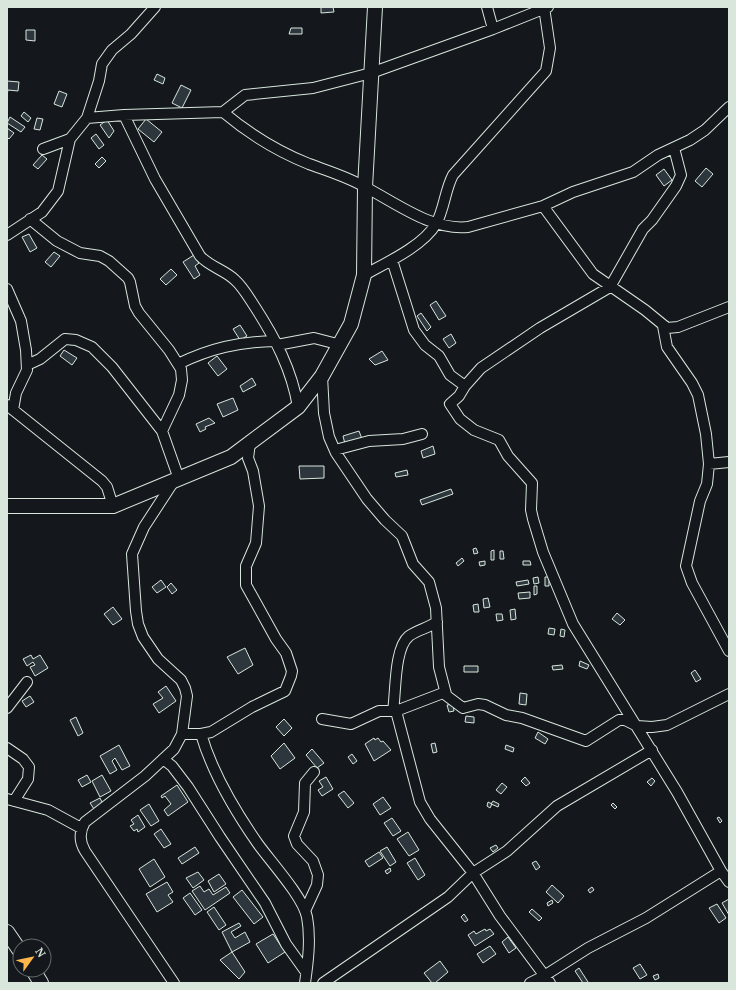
<svg xmlns="http://www.w3.org/2000/svg" width="736" height="990" viewBox="0 0 736 990" font-family="'Noto Serif',serif">
<style>
.building{fill:#2c363c;stroke:#d8e6dc}
.lines{fill:none;stroke-linecap:round;stroke-linejoin:round}
.street-casing{stroke:#d8e6dc;stroke-width:12}
.secondary-casing{stroke:#d8e6dc;stroke-width:16}
.street{stroke:#14181c;stroke-width:10}
.secondary{stroke:#14181c;stroke-width:14}
</style>
<rect width="100%" height="100%" fill="#14181c"/>
<path class="building" d="M321 7H333L334 12 321 13Z
M291 28H302V34H289Z
M26 30H35V41L26 40Z
M157 74 165 78 163 84 154 80Z
M7 81 19 82 18 91 8 90 7 95Z
M181 85 191 90 182 108 172 103Z
M59 91 67 94 62 107 54 104Z
M24 112 31 118 28 122 21 116Z
M10 117 25 127 21 132 7 123Z
M37 118 43 119 40 130 34 129Z
M146 119 162 132 154 142 138 129Z
M107 120 114 131 109 138 100 125Z
M7 128 14 133 9 139 7 137Z
M96 134 104 145 99 149 91 138Z
M42 155 47 159 38 169 33 165Z
M102 157 106 161 99 168 95 164Z
M706 168 713 174 702 187 695 181Z
M664 169 672 180 664 186 656 175Z
M29 234 37 248 30 252 22 237Z
M54 252 60 256 51 267 45 262Z
M194 255 199 263 195 266 200 275 194 279 183 262Z
M171 269 177 275 166 285 160 279Z
M436 301 446 316 439 320 430 305Z
M421 313 431 327 427 331 417 316Z
M240 325 247 336 240 340 233 329Z
M451 334 456 343 449 348 443 339Z
M64 350 77 358 72 365 60 356Z
M382 351 388 360 375 365 369 359Z
M217 356 227 369 218 376 208 363Z
M252 378 256 385 243 392 240 386Z
M233 398 238 410 223 417 217 404Z
M209 418 215 423 205 427 206 429 200 432 196 424Z
M359 431 362 439 345 444 343 436Z
M433 446 435 454 423 458 421 451Z
M299 466H324V478L300 479Z
M407 470 408 475 396 477 395 473Z
M451 489 453 494 422 505 420 500Z
M476 548 478 553 474 554 473 549Z
M494 550V560H491V551Z
M500 551H503L504 559H500Z
M462 558 464 561 458 566 456 563Z
M485 561V565L480 566 479 562Z
M523 561H530L531 565H523Z
M538 577 539 583 534 584 533 578Z
M545 577H549V586H545Z
M161 580 166 587 157 593 152 587Z
M528 580 529 584 517 586 516 582Z
M171 583 177 590 172 594 167 587Z
M534 586H537V594L534 595Z
M530 592V598L519 599 518 593Z
M488 598 490 607 484 608 483 599Z
M478 604 479 612H474L473 605Z
M113 607 122 619 113 625 104 614Z
M515 609 516 619 511 620 510 610Z
M617 613 625 620 620 625 612 619Z
M496 614H502L503 620 497 621Z
M549 628 555 629 554 635 548 634Z
M561 629 565 630 564 637 560 636Z
M245 648 253 665 238 674 227 657Z
M31 655 33 659 40 655 48 668 35 676 30 667 35 665 33 662 27 666 23 659Z
M580 661 589 665 587 669 579 666Z
M562 665 563 669 553 670 552 666Z
M464 666H478V672H464Z
M695 670 701 679 696 682 691 673Z
M166 686 176 701 159 713 153 704 163 698 158 692Z
M520 693 527 694 526 705 519 704Z
M30 696 34 702 26 707 22 701Z
M453 704 454 711 449 712 447 705Z
M466 716 474 717V723L465 722Z
M76 717 83 733 78 736 70 720Z
M284 719 292 728 284 736 276 727Z
M538 732 548 739 545 744 535 738Z
M374 738 375 740 378 738 381 742 383 741 391 750 374 761 365 744Z
M284 743 295 758 280 769 271 756Z
M435 743 437 752 433 753 431 744Z
M119 745 130 766 122 770 115 758 112 761 117 770 110 774 100 756Z
M506 745 514 748 513 752 505 749Z
M312 749 324 763 317 768 306 755Z
M352 754 357 761 353 764 348 757Z
M87 775 91 782 82 787 78 780Z
M102 775 111 791 100 797 92 781Z
M326 777 333 789 322 796 318 790 323 787 319 781Z
M525 777 530 783 526 786 521 781Z
M652 778 655 781 651 786 647 782Z
M502 783 507 787 501 794 496 790Z
M177 785 188 802 168 816 164 810 171 804 165 796 162 798 161 796Z
M344 791 354 803 348 808 338 795Z
M383 797 391 808 380 815 373 804Z
M100 798 103 804 94 809 90 803Z
M493 801 499 804 498 807 491 804Z
M488 802 492 804 490 808 487 806Z
M613 803 617 807 615 809 611 805Z
M149 804 159 821 151 826 140 810Z
M138 815 145 827 138 832 137 829 134 831 130 826 134 824 131 820Z
M719 817 722 821 720 823 717 818Z
M392 818 401 831 393 836 384 823Z
M161 829 171 844 164 848 154 834Z
M408 832 419 850 409 856 397 839Z
M496 845 498 848 493 852 490 848Z
M195 847 199 853 182 864 178 858Z
M387 847 396 862 390 866 380 851Z
M379 852 383 858 369 867 365 861Z
M415 858 425 875 418 880 407 863Z
M154 859 165 877 150 887 139 869Z
M536 861 540 867 536 870 532 863Z
M390 868 391 871 387 874 385 871Z
M198 872 204 880 193 888 186 878Z
M219 874 226 884 214 892 208 881Z
M167 882 173 892 168 895 173 902 157 912 146 894Z
M552 885 564 896 558 903 546 892Z
M200 886 204 892 209 889 213 895 226 887 230 893 205 910 192 891Z
M592 887 594 890 590 893 588 890Z
M242 890 263 917 254 924 233 897Z
M190 893 202 910 195 915 183 898Z
M729 899V915L722 903Z
M552 900 553 903 548 906 547 903Z
M717 904 726 918 719 923 709 908Z
M214 907 226 925 219 930 207 912Z
M532 909 542 918 539 921 529 912Z
M464 914 468 920 465 922 461 917Z
M239 923 241 926 231 932 235 938 245 932 250 942 232 952 222 932Z
M485 929 486 931 490 929 494 934 475 946 468 935 474 931 476 934Z
M273 934 285 952 268 963 256 944Z
M508 937 516 948 509 953 502 942Z
M490 946 496 954 483 963 477 954Z
M232 952 245 972 239 979 220 960Z
M440 961 448 972 435 983H432L424 973Z
M640 964 647 975 640 979 633 968Z
M579 968 588 982 587 983H583L575 971Z
M658 974 659 978 655 980 653 976Z"/>
<g class="lines">
<g class="street-casing">
<path id="street" d="M487 7 493 29
M223 112 245 95 313 88 371 73 493 29 548 7
M124 115 155 179 200 256C210 267 225 270 235 280 243 287 249 298 255 307 275 338 292 370 298 407
M87 118 124 115 223 112C248 133 279 152 309 164 328 171 348 177 365 187 396 203 432 231 468 227L543 206 573 192 633 172 658 155 690 140 705 130 729 107
M674 148 681 175 676 186 652 220 643 229 610 287 540 328 481 368 465 386 459 396 450 404 460 419 474 430 499 440 508 456 532 483 531 510 533 519 543 552 573 624 677 792 721 871 729 882
M43 149 70 139 87 118 99 81 102 64 112 50 131 34 155 7
M543 206 593 274 645 310 667 328 678 327 729 307
M30 219 57 241 80 253 100 256 109 261 128 278 130 282 135 306 139 313 169 350 181 369 182 380 179 395 162 431
M7 235 42 212 58 191 70 139
M392 260 414 330 425 345 439 356 450 375 465 386
M364 275C386 263 423 246 436 224 444 210 445 190 453 175L546 71 550 48 544 7
M7 289 21 321 26 350 27 370 16 393 13 410
M663 326 667 347 692 383 698 395 706 434 709 464 707 484 700 501 686 566 692 583 729 651
M277 345 314 338 341 345
M178 364C211 348 238 342 275 341
M27 365 40 359 65 339 76 340 92 347 112 367 162 431 179 479
M322 376 324 413 329 437 336 453 367 499 385 520 402 536 413 564 429 582 436 608 439 667 446 694
M7 405 102 481 107 487 113 506
M335 450 369 441 403 439 422 434
M709 464 729 462
M174 481 144 527 132 554 136 611 138 624 143 637 158 659 181 680 185 688 187 696 182 734 174 749 145 776 85 822C79 832 79 841 85 851L174 983
M7 708 27 682
M393 711C396 692 394 648 409 636 417 630 428 628 437 622
M396 711 420 802 430 819 473 873 500 916 550 983
M322 719 351 724 379 711H396L443 693 463 708 478 704 485 705 506 715 522 718 586 741 619 720H625L637 726 652 727 667 725 729 694
M182 734H201L211 732 252 707 285 691 291 676 292 671 286 653 276 639 246 585V566L256 543 259 506 253 471 248 458 250 443
M201 734C212 772 235 811 258 844 271 862 303 897 307 917 311 938 308 962 305 983
M7 748 23 759 29 767 28 779 14 801
M163 759 172 766 188 787 220 837 265 903 286 944 306 972
M7 799 48 810 81 828
M305 911 317 885 318 875 313 861 297 844 294 836 304 812 305 783 314 772
M323 983 448 897 473 873 507 851 557 806 652 750
M530 983 544 976 588 948 646 918 721 871"/>
</g>
<g class="secondary-casing">
<path id="secondary" d="M7 506H113L231 457 298 407 322 376 351 324 364 275 365 187 375 7
M7 932 20 951
M33 970 41 983"/>
</g>
<use href="#street" class="street"/>
<use href="#secondary" class="secondary"/>
</g>
<rect width="736" height="990" fill="none" stroke="#d8e6dc" stroke-width="16"/>
<g transform="translate(32 958) rotate(57)"><circle r="19" fill="#14181c" stroke="#626a69"/>
<path d="M0-3L7 15L0 10L-7 15Z" fill="#ffb74d"/>
<text y="-6" font-size="11" font-weight="bold" text-anchor="middle" fill="#d8e6dc">N</text>
</g>
</svg>
